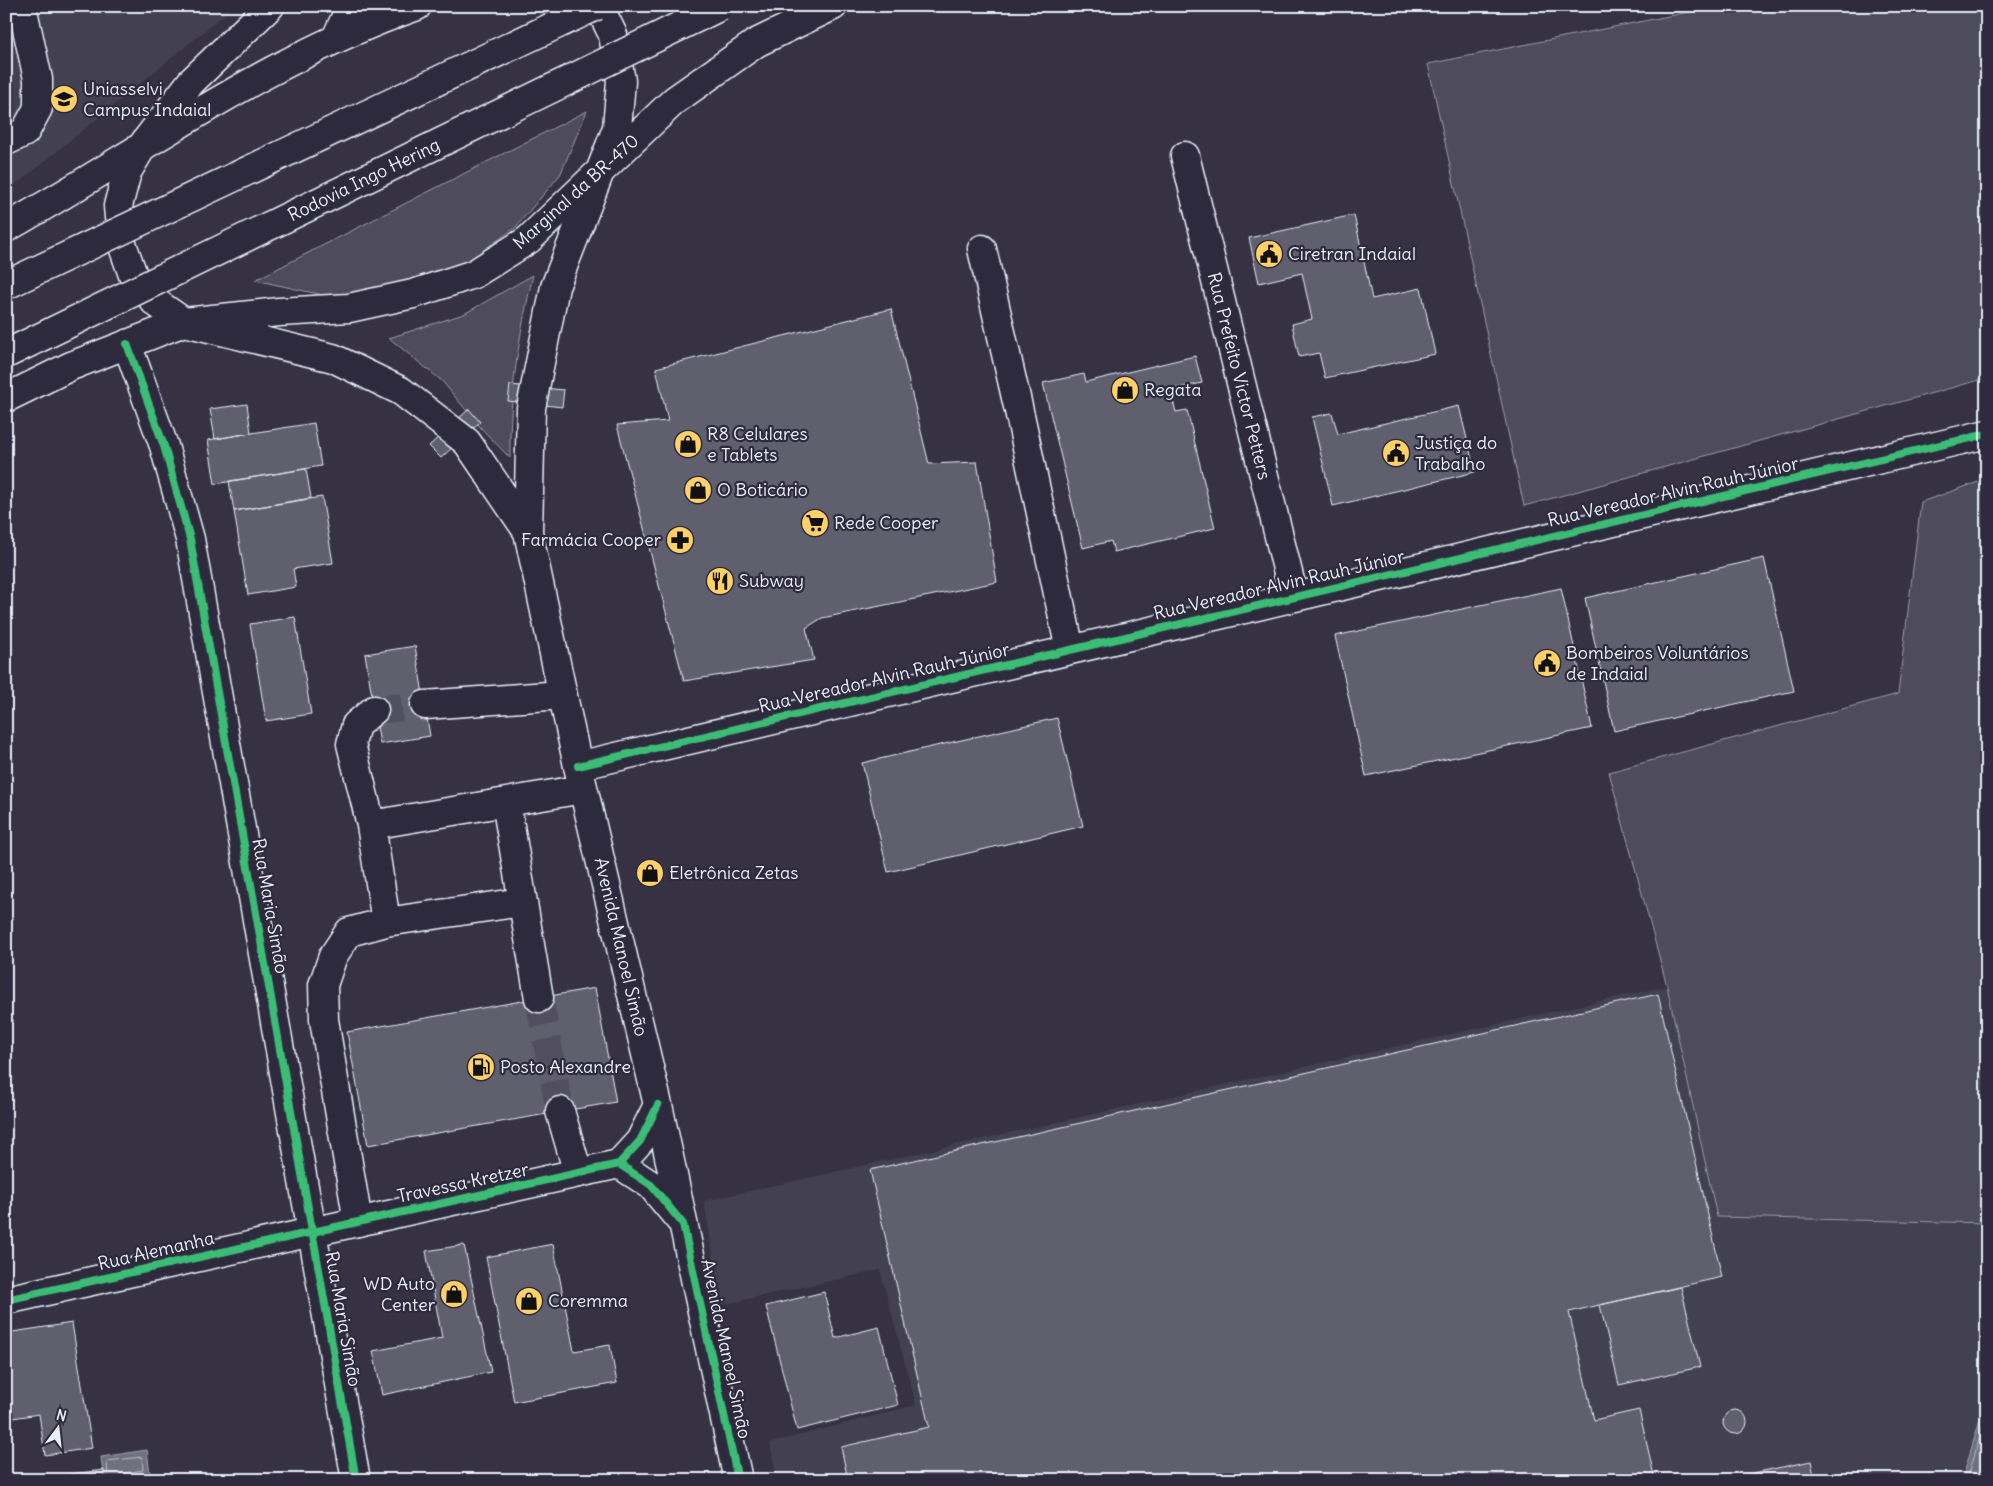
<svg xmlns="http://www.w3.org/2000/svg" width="1993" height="1486" viewBox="0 0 1993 1486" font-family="Delius,sans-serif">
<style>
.built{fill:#433f51}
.green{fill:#4d4b5c;stroke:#9a9eaa}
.water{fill:#70717f;stroke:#a0a4af}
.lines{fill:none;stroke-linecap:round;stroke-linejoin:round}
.shore{stroke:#b8bec8;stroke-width:1}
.building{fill:#605e6e;stroke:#e8f1f8}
.minor-tunnel{stroke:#514f5f;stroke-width:28;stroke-dasharray:28 14;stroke-linecap:butt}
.minor-casing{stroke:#e8f1f8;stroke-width:31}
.major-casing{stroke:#e8f1f8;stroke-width:31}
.minor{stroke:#2f2a3d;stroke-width:28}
.major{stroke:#2f2a3d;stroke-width:28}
.highway-bridge-casing{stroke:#e8f1f8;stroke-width:31;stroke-linecap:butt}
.highway-bridge{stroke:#2f2a3d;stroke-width:28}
.cycleway-casing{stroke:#2f2a3d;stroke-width:11}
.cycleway{stroke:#3abd76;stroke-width:8}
.labels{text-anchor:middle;stroke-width:4.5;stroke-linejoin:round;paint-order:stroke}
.poi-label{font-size:18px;fill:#e8f1f8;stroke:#2f2a3d;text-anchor:start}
.street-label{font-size:18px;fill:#e8f1f8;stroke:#2f2a3d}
</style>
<rect width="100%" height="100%" fill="#363244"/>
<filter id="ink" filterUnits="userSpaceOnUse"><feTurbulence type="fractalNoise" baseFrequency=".02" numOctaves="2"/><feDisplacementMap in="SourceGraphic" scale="10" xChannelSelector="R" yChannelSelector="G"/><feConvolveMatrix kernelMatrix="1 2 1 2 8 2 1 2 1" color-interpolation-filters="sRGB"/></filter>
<g filter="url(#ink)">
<path class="built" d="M6 6H235L6 193Z
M1667 986 1717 1217 1987 1223V1396L1962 1480H777L770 1443 916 1405 880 1270 721 1305 704 1201Z"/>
<path class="green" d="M1719 6H1987V378L1524 506 1428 64Z
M587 111 560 175 515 228 458 268 392 291 323 295 255 280Z
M533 275C519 336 509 395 510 458L481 428 442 381 389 338 464 314Z
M1987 479V1223L1717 1217 1667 986 1609 772 1898 694 1921 502Z"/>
<path class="water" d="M1987 1396V1480H1962Z
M147 1450 150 1474 104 1480 101 1457Z"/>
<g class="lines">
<path class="shore" d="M108 1480 107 1461 142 1457 143 1470 125 1473 121 1480
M1967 1480 1987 1413"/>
</g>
<path class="building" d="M1354 215 1372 299 1421 288 1435 354 1325 378 1319 353 1299 357 1292 324 1312 319 1302 273 1259 283 1249 238Z
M891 309 929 464 977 462 997 582 822 618 806 628 814 660 684 681 617 425 668 421 656 368Z
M1195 356 1202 383 1170 390 1176 412 1187 410 1215 528 1114 552 1111 541 1083 548 1043 383 1084 374 1086 382Z
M510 385 564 390 562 407 508 401Z
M247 404 251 433 215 439 210 409Z
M1459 406 1475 472 1333 506 1312 417 1332 413 1338 434Z
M469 409 480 422 441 458 429 446Z
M314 423 321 466 215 484 208 440Z
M306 469 311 498 234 511 229 481Z
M322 497 333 563 293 569 296 587 248 595 234 511Z
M1764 558 1794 691 1614 731 1585 598Z
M1561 588 1592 728 1366 776 1335 636Z
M295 617 311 714 266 721 250 624Z
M415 646 430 736 380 744 365 654Z
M1057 718 1083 826 888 872 862 763Z
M595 988 616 1102 368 1145 347 1032Z
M1658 994 1722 1277 1569 1312 1594 1420 1639 1410 1655 1480H848L841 1447 929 1427 870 1170Z
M553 1244 574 1351 610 1345 617 1383 514 1402 486 1257Z
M464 1245 491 1372 382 1395 373 1351 442 1338 426 1251Z
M1681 1287 1700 1367 1619 1385 1600 1305Z
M824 1292 835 1338 879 1327 898 1405 797 1430 766 1306Z
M72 1323 92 1448 45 1455 39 1414 6 1419V1333Z
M1723 1422a12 12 0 1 1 24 0a12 12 0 1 1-24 0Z
M1811 1461 1815 1480H1720Z
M104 1470V1480H36V1478Z"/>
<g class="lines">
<path class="minor-tunnel" d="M374 710 425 705
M539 998 560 1111"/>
<g class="minor-casing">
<path id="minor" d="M6 141 25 132 38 108V79L22 6
M1185 156 1294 597
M982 249 1022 424 1070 650
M425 705 562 695
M578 766 1987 434
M506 802 539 998
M371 825 351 744 356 725 374 710
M386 922 522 902
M560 1111 578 1173
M358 1222 324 1020 323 985 333 956 349 932 386 922 371 825 583 789
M6 1300 312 1232 190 539 164 446 127 344"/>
</g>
<g class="major-casing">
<path id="major" d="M270 6 191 82 145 142 127 172 118 206 121 241 133 275 155 302 184 322 333 358 401 391 467 442 528 532
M599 6 613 35 621 81 617 128 555 287 531 408 528 532 578 766 658 1105 738 1480
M337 36 351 6
M6 228C142 151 268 58 417 6
M6 398 71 366 184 322 279 312 349 308 413 294 474 274 528 240 675 100 756 43 833 6
M619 1164 651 1185 680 1220
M356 1480 312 1232 619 1164 640 1141 658 1105"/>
</g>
<use href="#minor" class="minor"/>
<use href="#major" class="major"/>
<g class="highway-bridge-casing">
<path id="highway-bridge" d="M6 285 596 6
M6 354 721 6"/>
</g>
<use href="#highway-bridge" class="highway-bridge"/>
<g class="cycleway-casing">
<path id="cycleway" d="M127 344 164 446 190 539 356 1480
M578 766 1987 434
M619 1164 651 1185 683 1224 738 1480
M6 1300 619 1164 640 1141 658 1105"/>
</g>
<use href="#cycleway" class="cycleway"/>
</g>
</g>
<defs>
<g id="university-disc" transform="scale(1.4375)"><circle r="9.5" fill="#ffd166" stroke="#2f2a3d"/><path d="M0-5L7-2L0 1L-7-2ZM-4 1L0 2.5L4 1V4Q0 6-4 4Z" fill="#111"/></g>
<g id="civic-disc" transform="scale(1.4375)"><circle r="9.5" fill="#ffd166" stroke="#2f2a3d"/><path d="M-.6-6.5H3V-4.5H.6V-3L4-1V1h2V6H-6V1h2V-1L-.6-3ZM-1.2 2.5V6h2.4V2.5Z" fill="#111"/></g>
<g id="shop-disc" transform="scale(1.4375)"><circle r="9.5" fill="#ffd166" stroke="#2f2a3d"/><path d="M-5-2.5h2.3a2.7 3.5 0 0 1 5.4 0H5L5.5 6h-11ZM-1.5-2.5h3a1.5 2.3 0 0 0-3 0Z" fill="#111"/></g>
<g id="supermarket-disc" transform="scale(1.4375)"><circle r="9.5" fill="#ffd166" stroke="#2f2a3d"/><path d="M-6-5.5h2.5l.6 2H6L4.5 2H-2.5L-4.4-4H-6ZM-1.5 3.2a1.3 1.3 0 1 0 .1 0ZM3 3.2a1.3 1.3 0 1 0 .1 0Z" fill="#111"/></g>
<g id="pharmacy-disc" transform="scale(1.4375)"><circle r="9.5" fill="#ffd166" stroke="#2f2a3d"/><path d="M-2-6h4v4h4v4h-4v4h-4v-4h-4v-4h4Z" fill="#111"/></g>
<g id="restaurant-disc" transform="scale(1.4375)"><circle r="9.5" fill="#ffd166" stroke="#2f2a3d"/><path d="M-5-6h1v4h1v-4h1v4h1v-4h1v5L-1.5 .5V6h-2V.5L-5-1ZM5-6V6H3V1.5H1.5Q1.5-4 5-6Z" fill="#111"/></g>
<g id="fuel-disc" transform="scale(1.4375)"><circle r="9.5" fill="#ffd166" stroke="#2f2a3d"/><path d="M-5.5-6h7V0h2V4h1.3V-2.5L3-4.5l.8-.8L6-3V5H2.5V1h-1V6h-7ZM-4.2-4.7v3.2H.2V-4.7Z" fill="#111"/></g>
</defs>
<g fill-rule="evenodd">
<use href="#university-disc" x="64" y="99"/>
<use href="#civic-disc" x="1269" y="254"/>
<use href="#shop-disc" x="1125" y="390"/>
<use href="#shop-disc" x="688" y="444"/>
<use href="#civic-disc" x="1396" y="453"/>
<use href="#shop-disc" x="698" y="490"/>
<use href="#supermarket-disc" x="815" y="523"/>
<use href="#pharmacy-disc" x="680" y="540"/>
<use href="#restaurant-disc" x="720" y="581"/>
<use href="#civic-disc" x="1547" y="663"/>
<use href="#shop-disc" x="650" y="873"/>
<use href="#fuel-disc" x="481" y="1067"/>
<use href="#shop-disc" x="454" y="1294"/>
<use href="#shop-disc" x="529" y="1301"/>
</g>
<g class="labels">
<g class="poi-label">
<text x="83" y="95">Uniasselvi<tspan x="83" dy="21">Campus Indaial</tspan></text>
<text x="1288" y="260">Ciretran Indaial</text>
<text x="1144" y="396">Regata</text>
<text x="707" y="440">R8 Celulares<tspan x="707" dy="21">e Tablets</tspan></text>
<text x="1415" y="449">Justiça do<tspan x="1415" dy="21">Trabalho</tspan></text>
<text x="717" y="496">O Boticário</text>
<text x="834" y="529">Rede Cooper</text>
<text x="661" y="546" text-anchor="end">Farmácia Cooper</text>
<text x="739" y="587">Subway</text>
<text x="1566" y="659">Bombeiros Voluntários<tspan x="1566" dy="21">de Indaial</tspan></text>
<text x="669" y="879">Eletrônica Zetas</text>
<text x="500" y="1073">Posto Alexandre</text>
<text x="435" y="1290" text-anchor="end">WD Auto<tspan x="435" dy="21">Center</tspan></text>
<text x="548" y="1307">Coremma</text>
</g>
<g class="street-label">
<text transform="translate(364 180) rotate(-26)" y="6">Rodovia Ingo Hering</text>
<text transform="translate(576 192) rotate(-42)" y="6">Marginal da BR-470</text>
<text transform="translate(1239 376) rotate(76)" y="6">Rua Prefeito Victor Petters</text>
<text transform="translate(1673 492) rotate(-13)" y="6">Rua Vereador Alvin Rauh Júnior</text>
<text transform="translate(1279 585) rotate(-13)" y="6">Rua Vereador Alvin Rauh Júnior</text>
<text transform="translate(884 678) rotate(-13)" y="6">Rua Vereador Alvin Rauh Júnior</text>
<text transform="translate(270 906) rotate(80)" y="6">Rua Maria Simão</text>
<text transform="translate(621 947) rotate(77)" y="6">Avenida Manoel Simão</text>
<text transform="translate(463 1183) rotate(-12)" y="6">Travessa Kretzer</text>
<text transform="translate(156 1251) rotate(-13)" y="6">Rua Alemanha</text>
<text transform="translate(343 1319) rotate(80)" y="6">Rua Maria Simão</text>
<text transform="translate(726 1349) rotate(78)" y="6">Avenida Manoel Simão</text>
</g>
</g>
<rect width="1993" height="1486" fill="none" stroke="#2f2a3d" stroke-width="25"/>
<rect x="12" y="12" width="1968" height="1461" fill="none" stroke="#e8f1f8" stroke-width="2" filter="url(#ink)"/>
<g transform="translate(58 1428) rotate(15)" stroke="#2f2a3d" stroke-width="4" paint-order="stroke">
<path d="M0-4L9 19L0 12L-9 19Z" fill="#e8f1f8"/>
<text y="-8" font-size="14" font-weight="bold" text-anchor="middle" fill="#e8f1f8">N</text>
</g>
</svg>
